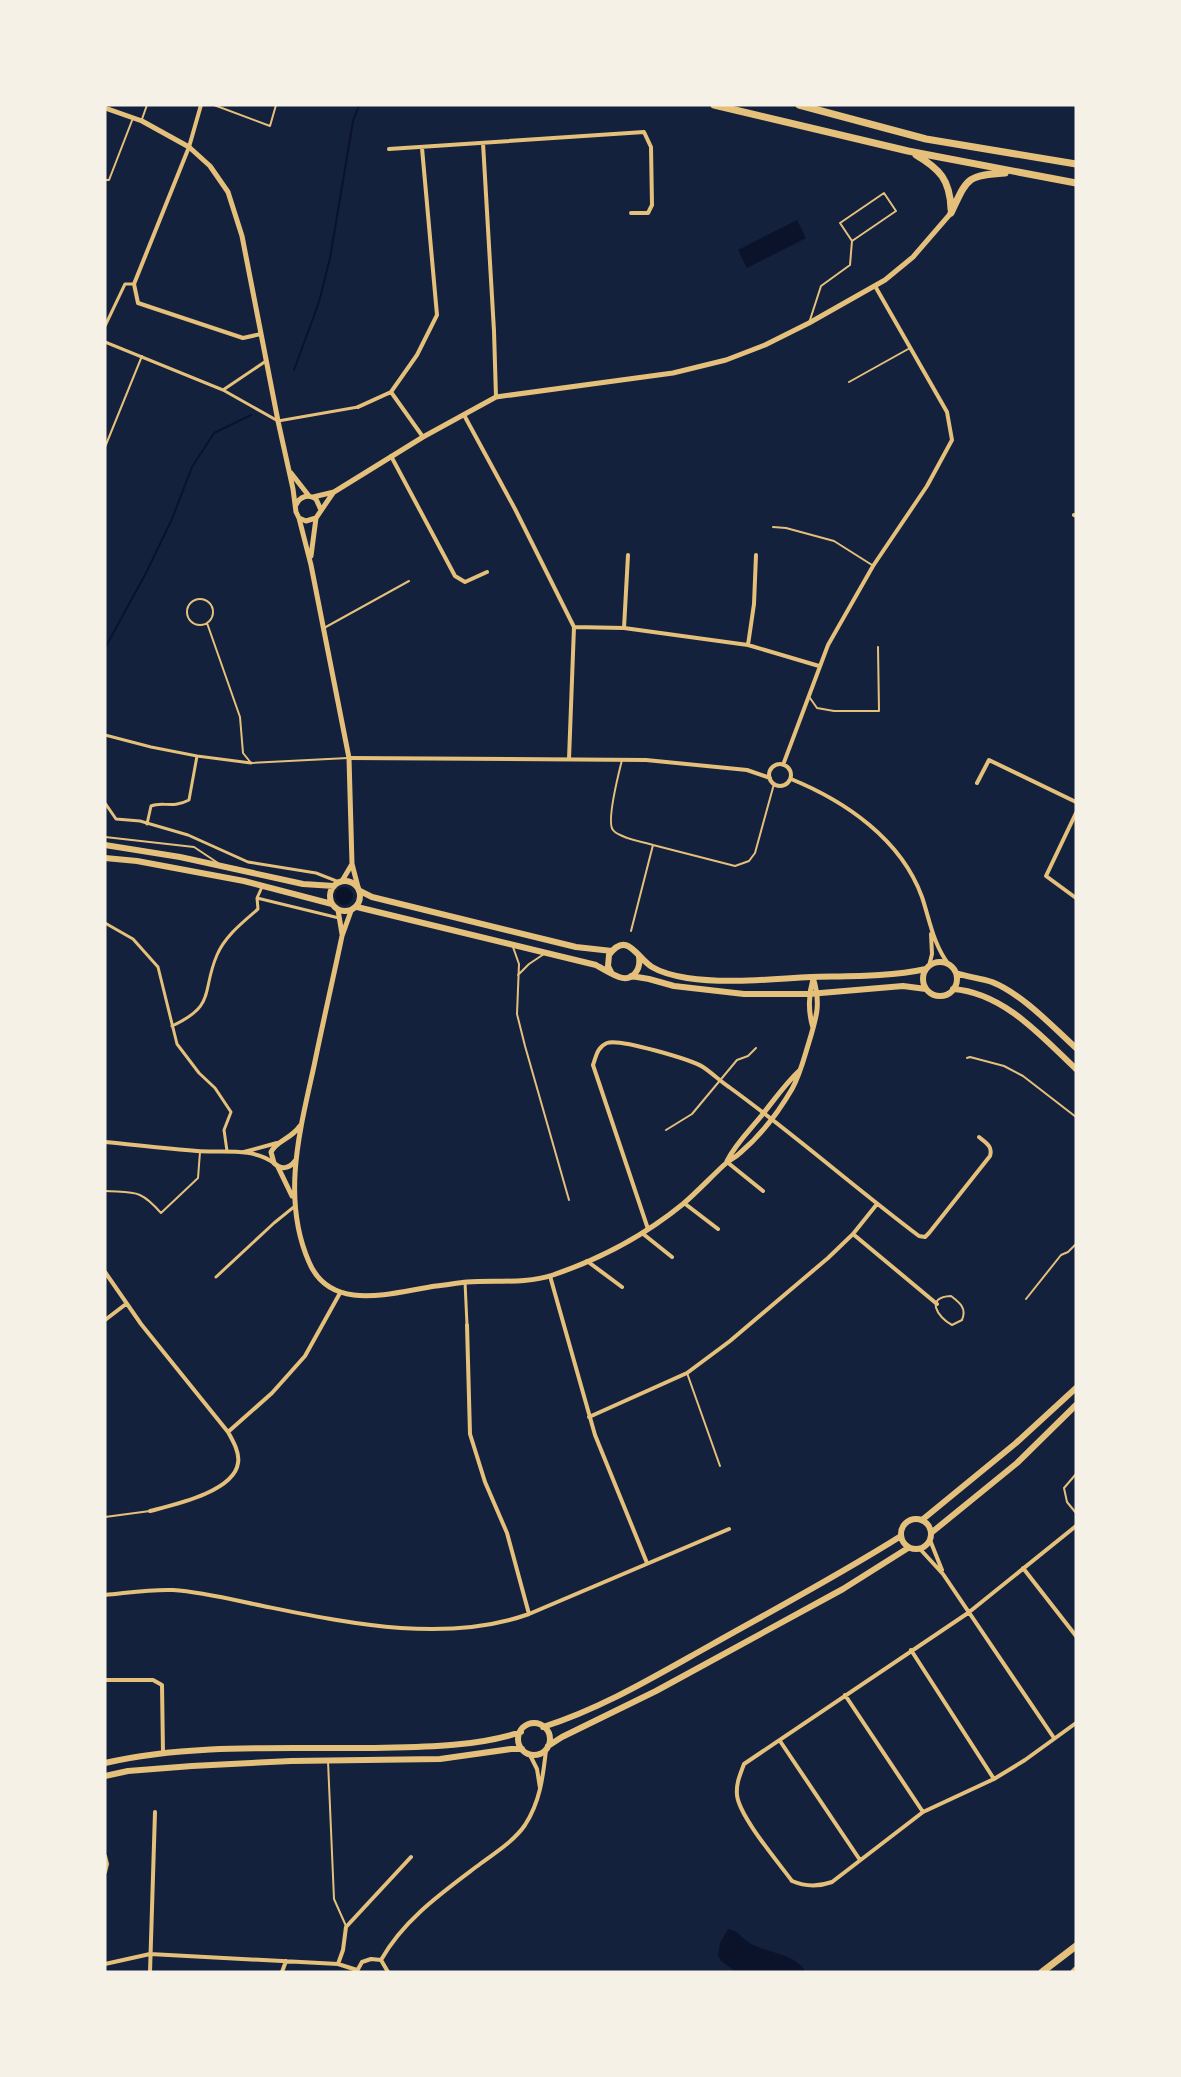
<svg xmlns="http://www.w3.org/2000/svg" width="1181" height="2077" viewBox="0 0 1181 2077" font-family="'Titillium Web',sans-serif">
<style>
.water{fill:#0b132b}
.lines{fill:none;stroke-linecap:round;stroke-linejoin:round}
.stream{stroke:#0b132b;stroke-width:2}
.service{stroke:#e5c07b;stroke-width:2}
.pedestrian{stroke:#e5c07b;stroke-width:3}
.minor{stroke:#e5c07b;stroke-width:4}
.tertiary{stroke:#e5c07b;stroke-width:5}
.secondary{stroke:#e5c07b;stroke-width:6}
.primary{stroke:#e5c07b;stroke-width:7}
.trunk{stroke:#e5c07b;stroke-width:7}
</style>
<rect width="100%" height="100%" fill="#14213d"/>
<path class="water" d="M797 220 806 238 747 268 738 250Z
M335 896a9 9 0 1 1 18 0a9 9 0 1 1-18 0Z
M728 1929C737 1930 741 1937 748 1942 767 1954 794 1952 806 1972H736L721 1961 718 1955 720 1943Z"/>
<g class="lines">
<path class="stream" d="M294 370 319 302 330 258 353 121 359 105
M105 648 146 573 172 519 192 467 214 433 251 415"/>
<path class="service" d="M214 105 270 126 276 105
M142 119 147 105
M105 180H109L133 118
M810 320 821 286 850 265 852 241 896 211 884 193 840 223 852 241
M849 382 910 348
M105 447 142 356
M773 527 786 528 834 541 872 565
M187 612a13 13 0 1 1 26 0a13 13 0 1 1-26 0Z
M207 623 240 717 243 753 251 763 348 758
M324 628 409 581
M810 698 817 708 834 711H879L878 647
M622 760C619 772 606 822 613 830 619 838 644 842 653 845
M105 837 194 847 218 863
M631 931 653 845 735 866 749 861 755 853 774 784
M513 947 519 964 517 1014 525 1046 569 1200
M518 975 529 964 544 954
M967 1058 970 1057 1004 1066 1023 1076 1076 1117
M666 1130 692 1114 737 1060 748 1056 756 1048
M105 1191C135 1193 140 1189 161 1213L198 1178 200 1152
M951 1296C960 1303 967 1308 962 1320L952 1325C937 1317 925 1297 951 1296Z
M1026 1299 1061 1255 1068 1252 1076 1244
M687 1373 720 1466
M1076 1474 1064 1488 1067 1502 1076 1513
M105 1517 150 1511
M328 1761 334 1899 346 1926"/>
<path class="pedestrian" d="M105 326 125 284H134
M105 342 223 390 266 361
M223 390 278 421 358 407
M105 735 151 747 197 756 251 763
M105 803 116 819 140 821 188 835 248 862 316 873 339 882
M147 824 151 806C163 801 172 809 189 800L197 756
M257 898 339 918
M105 923 133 939 158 967 177 1044 199 1073 215 1088 231 1112 224 1130 227 1151
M172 1026C217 1005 201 992 217 955 225 936 243 922 258 909L257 898 262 887
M216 1277 274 1223 295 1206
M465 1282 467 1325"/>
<path class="minor" d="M201 105 189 147 134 284 138 303 243 338 261 334
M483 143 494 331 496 397
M389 149 644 132 651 147 652 205 648 213H631
M391 392 423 437
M358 407 391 392 417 355 437 315 422 148
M464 415 515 509 574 627 569 759
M391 456 455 576 465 582 487 572
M1074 515 1076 516
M574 627 624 628 748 645 819 666
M624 628 628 555
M748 645 754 604 756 555
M349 758 646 760 747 770 770 778
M769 775a11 11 0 1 1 22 0a11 11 0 1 1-22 0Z
M783 765 828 645 873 566 927 486 952 440 947 412 875 286
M791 779C845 801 901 839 922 897 930 921 933 944 949 965
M977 783 989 760 1076 802
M1076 813 1046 876 1076 898
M929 966 932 954 931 934
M105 1142C136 1145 167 1149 197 1151 223 1153 252 1147 274 1163
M244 1152 277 1143
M727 1162 763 1191
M684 1203 718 1229
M648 1229 593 1065C596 1057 597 1047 607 1043 619 1038 692 1060 703 1067 712 1073 720 1081 729 1087 794 1134 855 1188 919 1236L925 1237 929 1233 990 1156C993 1146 986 1143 979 1137
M642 1233 672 1257
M853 1234 937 1304
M587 1261 622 1287
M105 1272 141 1324 228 1432C233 1441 240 1453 238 1463 234 1492 173 1505 150 1511
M550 1276 595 1435 647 1563
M105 1320 126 1304
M467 1325 470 1434 485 1482 507 1533 529 1614
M589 1417 687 1373 730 1341 828 1258 853 1234 877 1204
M228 1432 272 1393 305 1356 340 1293
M1076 1526 968 1613 744 1764C740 1775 736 1783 737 1795 739 1816 778 1862 792 1881 806 1887 818 1887 832 1882L923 1812 994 1779 1025 1760 1076 1723
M930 1540 942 1570
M920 1549 943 1574 1054 1738
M1023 1568 1076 1636
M105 1595C127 1593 151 1589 173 1590 203 1592 234 1600 263 1606 348 1623 445 1644 529 1614L729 1529
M911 1650 994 1779
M105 1680H153L162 1685 163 1753
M845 1695 923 1812
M780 1741 860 1860
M530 1755 537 1769 540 1788
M105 1856 107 1864 105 1872
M381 1960C404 1919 443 1892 480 1864 495 1853 514 1841 525 1825 540 1802 543 1777 546 1750
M105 1964 150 1954 338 1964 357 1970
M338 1964 343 1950 346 1927 411 1857
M357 1971 362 1962 371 1959 381 1960 388 1972
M150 1972 155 1812
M282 1972 286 1961"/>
<path class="tertiary" d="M105 108 142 121 189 147 210 166 228 192 242 236 278 421 293 489 296 512 299 518 311 565 349 758 352 864 358 887
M291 473 309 496
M313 497 334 492 423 437 496 397 673 373 726 360 765 345 809 323 885 280 913 257 951 213
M296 505C300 496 308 494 316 499L321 510
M299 518 306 521 316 518
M311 556 316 518 333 493
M342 881 352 864
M338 910 342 934
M351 911 342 936C333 979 323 1022 314 1066 300 1130 281 1198 309 1262 331 1314 393 1292 436 1286 446 1285 457 1283 467 1282 495 1280 526 1284 553 1275 600 1259 645 1235 683 1204 697 1192 710 1178 724 1165 729 1160 735 1158 740 1153 761 1135 778 1113 792 1089 800 1075 804 1058 809 1042 817 1016 821 1003 813 977
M813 1028C808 1011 808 996 813 979
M295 1161C289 1169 281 1170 274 1163L271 1152C277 1140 290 1140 300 1126
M727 1161C736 1143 750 1130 762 1115 775 1099 785 1084 800 1070
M278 1167 292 1196"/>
<path class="secondary" d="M105 845 180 857 303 884 334 886
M105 858 137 861 244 881 332 904
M330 896a15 15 0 1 1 30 0a15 15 0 1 1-30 0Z
M360 891 372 897 576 947 612 951
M357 907 596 965C603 969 611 974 619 977 633 982 641 969 639 957
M923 979a17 17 0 1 1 34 0a17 17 0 1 1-34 0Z
M611 972 608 966 609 955C627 930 637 958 652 967 662 973 675 976 687 978 727 984 771 979 811 977 849 976 889 977 926 969
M956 973C967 977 980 978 992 982 1022 994 1052 1026 1076 1048
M631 976 649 979 674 986 744 994H809L903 986 926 989
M953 989C1004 993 1041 1036 1076 1069
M901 1534a15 15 0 1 1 30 0a15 15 0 1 1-30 0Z
M922 1520 1016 1443 1076 1388
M931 1533 1017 1463 1076 1405
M518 1739a16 16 0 1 1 32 0a16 16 0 1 1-32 0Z
M543 1727C603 1708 657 1675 711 1645 775 1609 839 1575 901 1536
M548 1746 562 1737 656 1691 843 1589 908 1548
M105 1763C190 1743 288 1749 375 1748 423 1747 475 1747 521 1732
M105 1776 128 1771 192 1766 291 1761 440 1759 511 1749H522"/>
<path class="primary" d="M714 105 908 151 1076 183
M799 105 926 139 1076 164
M916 155C940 169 950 180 951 209
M951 213C967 179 966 175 1005 173"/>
<path class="trunk" d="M1042 1972 1076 1946
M1074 1972 1076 1970"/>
</g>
<rect width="1181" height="2077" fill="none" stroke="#f6f1e7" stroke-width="213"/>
</svg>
